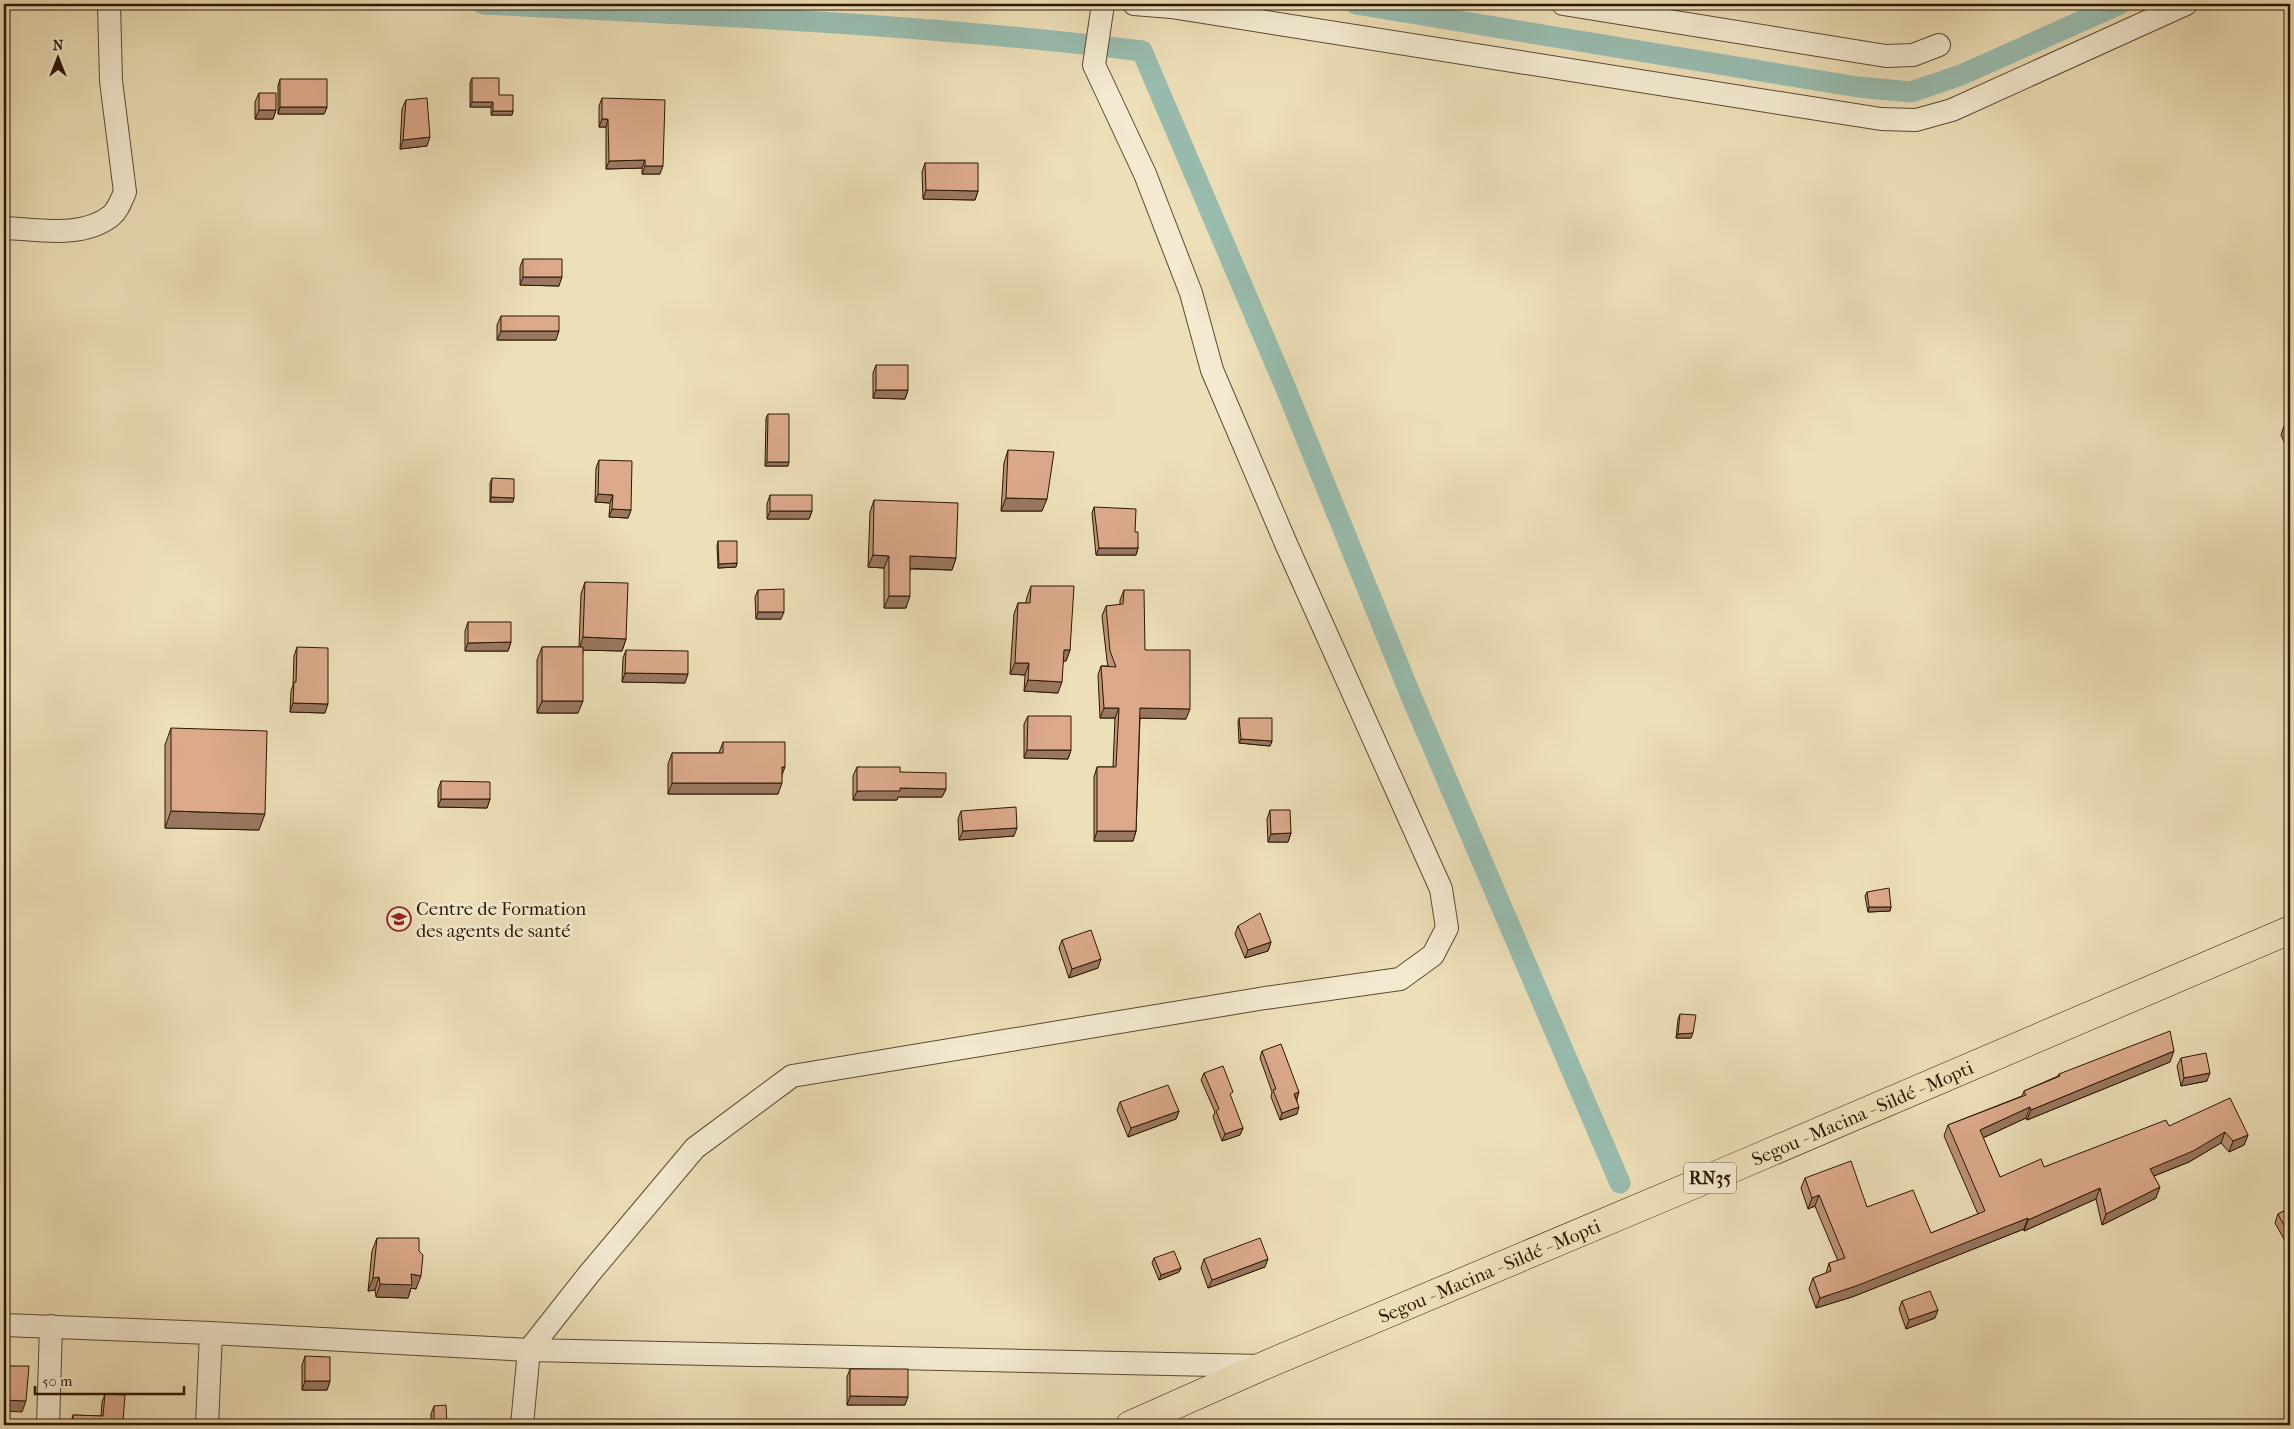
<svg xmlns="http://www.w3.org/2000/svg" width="2294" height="1429" viewBox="0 0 2294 1429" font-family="'IM FELL French Canon',serif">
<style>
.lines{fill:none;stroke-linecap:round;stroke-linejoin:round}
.canal{stroke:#99bdb0;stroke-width:21}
.minor-casing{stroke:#5c492e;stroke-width:24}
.major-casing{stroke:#2b1700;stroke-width:29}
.minor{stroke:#f3ead1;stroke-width:22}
.major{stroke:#eddfb8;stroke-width:28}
.wall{fill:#bd9278;stroke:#2b1700}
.shaded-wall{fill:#9a7761;stroke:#2b1700}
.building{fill:#dcaa8b;stroke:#2b1700}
.labels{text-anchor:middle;stroke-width:5;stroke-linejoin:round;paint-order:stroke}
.shield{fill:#f3ead1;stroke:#67563f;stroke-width:1}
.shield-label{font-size:18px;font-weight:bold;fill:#2b1700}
.poi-label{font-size:19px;fill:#2b1700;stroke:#f3ead1;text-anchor:start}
.street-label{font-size:19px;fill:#2b1700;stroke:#f3ead1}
</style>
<rect width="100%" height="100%" fill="#eddfb8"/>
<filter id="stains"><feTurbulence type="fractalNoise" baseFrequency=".004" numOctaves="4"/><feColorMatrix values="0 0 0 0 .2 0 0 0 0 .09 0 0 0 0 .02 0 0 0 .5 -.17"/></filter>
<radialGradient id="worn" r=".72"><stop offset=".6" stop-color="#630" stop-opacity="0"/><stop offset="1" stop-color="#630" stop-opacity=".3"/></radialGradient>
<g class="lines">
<path class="canal" d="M483 4C703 15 924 24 1142 51L1287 391 1411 696 1620 1183
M1356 4 1858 87 1911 92 1961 75 2120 4"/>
<g class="minor-casing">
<path id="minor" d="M1134 4 1171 7 1881 119 1916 120 1952 110 2186 4
M1563 4 1886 56 1913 55 1939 45
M4 228C38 229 81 239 111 216 118 210 121 201 125 192L111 81 109 4
M4 1325 211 1333 529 1350 1262 1366
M48 1425 51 1326
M207 1425 211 1333
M522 1425 529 1350 589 1274 695 1148 792 1076 1265 998 1400 979 1433 955 1447 928 1441 889 1287 546 1212 370 1191 293 1145 174 1094 65 1103 4"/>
</g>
<g class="major-casing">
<g id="major">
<path id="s1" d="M1130 1425 1263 1366 1738 1166 2290 930"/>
</g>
</g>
<use href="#minor" class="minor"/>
<use href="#major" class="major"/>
</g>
<path class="wall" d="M472 78 513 111 512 115H491V107H470V83Z
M280 79 327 107 324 114H278V86Z
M259 93 276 110 273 119H255V102Z
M602 98 660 174H642V168L606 169V127H599V106Z
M406 100 427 146 400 149 402 109Z
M925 163 978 191 975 200 923 199 922 172Z
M523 259 559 286 520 285V267Z
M501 316 556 340H497V325Z
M876 365 908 390 905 399 873 398V373Z
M768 414 788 466H765L766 418Z
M2290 424V455L2281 435 2284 426Z
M1008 450 1042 511H1001L1004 463Z
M599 460 631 510 628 518 609 517 610 503 595 502 596 468Z
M492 478 513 502H490V483Z
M770 495 812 511 809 519H767V504Z
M874 500 956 558 952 570 910 569 906 608H884V568L868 567 870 512Z
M1094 507 1135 532 1138 548 1136 555H1096L1092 513Z
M718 541 737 563 736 567 718 568 717 546Z
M585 582 626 639 622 651 583 650 578 713H537V660L542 647H579L581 594Z
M1031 586 1070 650 1066 661H1063L1058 693 1024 691 1025 675 1010 674 1014 614 1018 603H1026L1027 597Z
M758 590 781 619H756L755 597Z
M1124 590 1145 650 1186 719 1140 718 1136 831 1133 841H1094V777L1097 767H1113L1115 718H1100L1098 675 1101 666H1108L1107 661 1102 616 1106 606 1120 605V600Z
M468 622 511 642 508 651H465V631Z
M297 647 325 713 290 712 291 691 293 685 294 656Z
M626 650 685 683 622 682 623 658Z
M1028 716 1071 750 1068 759 1024 758V724Z
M1239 718 1272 741 1270 746 1239 743 1238 722Z
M171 728 259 830 165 828V745Z
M723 742 782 776 778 794H668V764L672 753H719Z
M857 767 900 772 946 789 942 797H898L897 800H853V776Z
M441 781 490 799 487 808 438 807V790Z
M1270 810 1291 833 1288 842H1268L1267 819Z
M961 811 1014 836 959 840 958 819Z
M1867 892 1891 907 1890 911 1868 912 1865 896Z
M1238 926 1271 942 1268 951 1245 958 1235 934Z
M1062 940 1098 968 1069 978 1059 948Z
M1680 1014 1691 1038H1676L1678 1019Z
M1262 1051 1297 1099V1114L1280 1120 1271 1097 1272 1092 1260 1058Z
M2181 1058 2207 1081 2181 1086 2177 1066Z
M2170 1062 2027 1120 2026 1118 1983 1138 2000 1177 2044 1167 2169 1126 2248 1135 2244 1145 2229 1152 2221 1143 2189 1162 2154 1176 2156 1198 2102 1225 2096 1199 2024 1231V1229L1852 1297 1816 1308 1809 1289 1813 1278 1826 1273 1829 1263 1838 1261 1815 1206 1808 1209 1801 1188 1805 1178 1867 1207 1931 1233 1978 1214 1944 1136 1948 1125 2022 1096 2024 1091 2058 1076 2059 1074Z
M1204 1073 1243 1128 1240 1135 1222 1141 1213 1117 1215 1112 1201 1080Z
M1120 1102 1179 1111 1176 1119 1128 1137 1117 1110Z
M2290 1208V1238L2285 1241 2275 1223 2278 1214Z
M377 1238 416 1289 411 1288 408 1298 376 1297 375 1290 368 1291 372 1251Z
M1154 1258 1181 1268 1179 1272 1159 1280 1152 1263Z
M1204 1259 1265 1267 1208 1288 1201 1268Z
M1902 1301 1935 1318 1906 1329 1899 1309Z
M305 1356 330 1381 327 1390H302V1365Z
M850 1369 905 1405H847V1377Z
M105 1394 123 1421 179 1425H70L73 1415 101 1416 102 1402Z
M434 1406 447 1425H431V1414Z"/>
<path class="shaded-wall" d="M472 102H493L491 107H470Z
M280 107H327L324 114H278Z
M259 110H276L273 119H255Z
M493 111H513L512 115H491Z
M602 119H608L606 127H599Z
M430 137 427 146 400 149 403 140Z
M645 160 642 168 606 169 609 161Z
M645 166H663L660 174H642Z
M926 190 978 191 975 200 923 199Z
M523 277H562L559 286 520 285Z
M501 331H559L556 340H497Z
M876 390H908L905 399 873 398Z
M767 462H789L788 466H765Z
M598 494 613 495 610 503 595 502Z
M491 497 514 498 513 502H490Z
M1006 498 1047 499 1042 511H1001Z
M612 509 631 510 628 518 609 517Z
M770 511H812L809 519H767Z
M1099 548H1138L1136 555H1096Z
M873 555 889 556 884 568 868 567Z
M910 556 956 558 952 570 906 568Z
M737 563 736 567 718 568 719 564Z
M889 596H910L906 608H884Z
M758 612H784L781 619H756Z
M583 637 626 639 622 651 579 650Z
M511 642 508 651H465L468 643Z
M1064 650H1070L1066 661H1060Z
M1015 663H1029L1025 675 1010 674Z
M625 673 688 674 685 683 622 682Z
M1028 680 1062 682 1058 693 1024 691Z
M542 701H583L578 713H537Z
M293 703 328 704 325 713 290 712Z
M1104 708H1119L1115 718H1100Z
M1140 708 1190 709 1186 719 1137 718Z
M1241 739 1272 741 1270 746 1239 743Z
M1027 750H1071L1068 759 1024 758Z
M782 767H785L781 778Z
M672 783H782L778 794H668Z
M900 788 946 789 942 797H898L897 800H853L857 791Z
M441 799H490L487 808 438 807Z
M171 811 265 814 259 830 165 828Z
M1017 828 1014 836 959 840 963 831Z
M1097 831H1136L1133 841H1094Z
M1291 833 1288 842H1268L1271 834Z
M1869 907H1891L1890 911 1868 912Z
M1271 942 1268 951 1245 958 1248 950Z
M1101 959 1098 968 1069 978 1072 969Z
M1693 1033 1691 1038H1676L1678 1034Z
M2174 1051 2170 1062 2027 1120 2031 1110Z
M2210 1073 2207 1081 2181 1086 2184 1078Z
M1299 1092 1297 1099 1294 1094Z
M1299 1107 1297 1114 1280 1120 1282 1113Z
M2030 1107 2026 1118 1976 1141 1980 1130Z
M1179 1111 1176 1119 1128 1137 1131 1128Z
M1243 1128 1240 1135 1222 1141 1225 1134Z
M2225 1132 2221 1143 2189 1162 2146 1179 2150 1169Z
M2248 1135 2244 1145 2229 1152 2233 1141Z
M2160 1187 2156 1198 2102 1225 2106 1214Z
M2100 1188 2096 1199 2024 1231 2028 1220Z
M1819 1195 1815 1206 1808 1209 1812 1198Z
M2028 1218 2024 1229 1852 1297 1816 1308 1820 1298Z
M2290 1232V1238L2285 1241 2288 1233Z
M1268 1259 1265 1267 1208 1288 1212 1280Z
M1181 1268 1179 1272 1159 1280 1161 1275Z
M411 1274 421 1276 416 1289 411 1288 408 1298 376 1297 380 1284Z
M379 1277 375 1290 368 1291 373 1278Z
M1938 1310 1935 1318 1906 1329 1909 1320Z
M305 1381H330L327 1390H302Z
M850 1396 908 1397 905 1405H847Z
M4 1400 26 1401 22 1412 4 1411Z"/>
<path class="building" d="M472 78H499V95H513V111H493V102H472Z
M280 79H327V107H280Z
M259 93H276V110H259Z
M427 98 430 137 403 140 406 100Z
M602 98 665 100 663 166H645V160L609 161 608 119H602Z
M925 163H978V191L926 190Z
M523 259H562V277H523Z
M501 316H559V331H501Z
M876 365H908V390H876Z
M768 414H789V462H767Z
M2290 424V440L2284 426Z
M1008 450 1054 452 1047 499 1006 498Z
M599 460 632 461 631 510 612 509 613 495 598 494Z
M492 478 514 479V498L491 497Z
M770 495H812V511H770Z
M874 500 958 503 956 558 910 556V596H889V556L873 555Z
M1094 507 1136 509 1135 532H1138V548H1099Z
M718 541H737V563L719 564Z
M585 582 628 583 626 639 583 637Z
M1031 586H1074L1070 650H1064L1062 682 1028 680 1029 663H1015L1018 603H1030Z
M784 589V612H758V590Z
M1124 590H1144L1145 650H1190V709L1140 708 1136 831H1097V767H1116L1119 708H1104L1101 666 1116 667 1110 651 1106 606 1123 604Z
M468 622H511V642L468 643Z
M297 647 328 648V704L293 703 294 682H296Z
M542 647H583V701H542Z
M626 650 688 651V674L625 673Z
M1028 716H1071V750H1027Z
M1239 718H1272V741L1241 739Z
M171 728 267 731 265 814 171 811Z
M723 742H785V767H782V783H672V753H723Z
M857 767H900V772L946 773V789L900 788V791H857Z
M441 781 490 782V799H441Z
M1016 807 1017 828 963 831 961 811Z
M1270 810H1290L1291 833 1271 834Z
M1889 888 1891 907H1869L1867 892Z
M1260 913 1271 942 1248 950 1238 926Z
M1091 930 1101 959 1072 969 1062 940Z
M1680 1014 1696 1015 1693 1033 1678 1034Z
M2170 1031 2174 1051 2031 1110 2030 1107 1980 1130 2000 1177 2041 1159 2044 1167 2166 1120 2169 1126 2230 1098 2248 1135 2233 1141 2225 1132 2193 1151 2150 1169 2160 1187 2106 1214 2100 1188 2028 1220V1218L1856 1286 1820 1298 1813 1278 1831 1271 1829 1263 1845 1258 1819 1195 1812 1198 1805 1178 1851 1161 1867 1207 1913 1190 1931 1233 1985 1211 1948 1125 2026 1095 2024 1091 2060 1076 2059 1074Z
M1281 1044 1299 1092 1294 1094 1299 1107 1282 1113 1273 1090 1276 1089 1262 1051Z
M2206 1053 2210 1073 2184 1078 2181 1058Z
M1223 1066 1233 1092 1230 1094 1243 1128 1225 1134 1216 1111 1219 1109 1204 1073Z
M1168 1085 1179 1111 1131 1128 1120 1102Z
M2290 1208V1232L2288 1233 2278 1214Z
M377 1238H419V1251L423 1255 421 1276 411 1274 412 1285 380 1284 379 1277 373 1278Z
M1260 1238 1268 1259 1212 1280 1204 1259Z
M1174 1251 1181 1268 1161 1275 1154 1258Z
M1930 1291 1938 1310 1909 1320 1902 1301Z
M305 1356 330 1357V1381H305Z
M4 1366H29L26 1401 4 1400Z
M850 1369H908V1397L850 1396Z
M105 1394 125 1395 123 1421 179 1422V1425H73V1415L103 1416Z
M446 1405 447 1425H434V1406Z
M353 1421 375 1422V1425H353Z
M764 1422 789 1423V1425H764Z"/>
<defs>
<g id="school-ring" transform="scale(1.25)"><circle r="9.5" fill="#f3ead1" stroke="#8f2418" stroke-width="1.5"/><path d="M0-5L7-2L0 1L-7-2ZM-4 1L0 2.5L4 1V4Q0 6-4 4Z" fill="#8f2418"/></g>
</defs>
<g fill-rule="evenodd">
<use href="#school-ring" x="399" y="919"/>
</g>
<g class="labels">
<rect class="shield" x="1684" y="1162.5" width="52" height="31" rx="4"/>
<g class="shield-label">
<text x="1710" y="1184">RN35</text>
</g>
<g class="poi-label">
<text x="416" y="915">Centre de Formation<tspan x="416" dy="22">des agents de santé</tspan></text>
</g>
<g class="street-label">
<text dy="7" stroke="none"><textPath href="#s1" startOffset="796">Segou - Macina - Sildé - Mopti</textPath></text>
<text dy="7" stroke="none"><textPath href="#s1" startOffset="391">Segou - Macina - Sildé - Mopti</textPath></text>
</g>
</g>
<rect width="2294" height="1429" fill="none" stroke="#eddfb8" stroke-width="20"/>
<rect x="5" y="5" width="2284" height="1419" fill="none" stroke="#2b1700" stroke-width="2.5"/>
<rect x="10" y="10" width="2274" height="1409" fill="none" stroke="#2b1700"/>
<g transform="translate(58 58)" stroke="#f3ead1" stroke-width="4" paint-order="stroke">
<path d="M0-4L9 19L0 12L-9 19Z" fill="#2b1700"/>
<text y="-8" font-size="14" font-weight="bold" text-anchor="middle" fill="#2b1700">N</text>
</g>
<path d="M35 1386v8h149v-8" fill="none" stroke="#2b1700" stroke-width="2.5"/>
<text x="42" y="1386" font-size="15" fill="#2b1700" stroke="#f3ead1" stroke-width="4" paint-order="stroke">50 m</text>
<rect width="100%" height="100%" filter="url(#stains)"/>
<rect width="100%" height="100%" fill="url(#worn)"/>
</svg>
